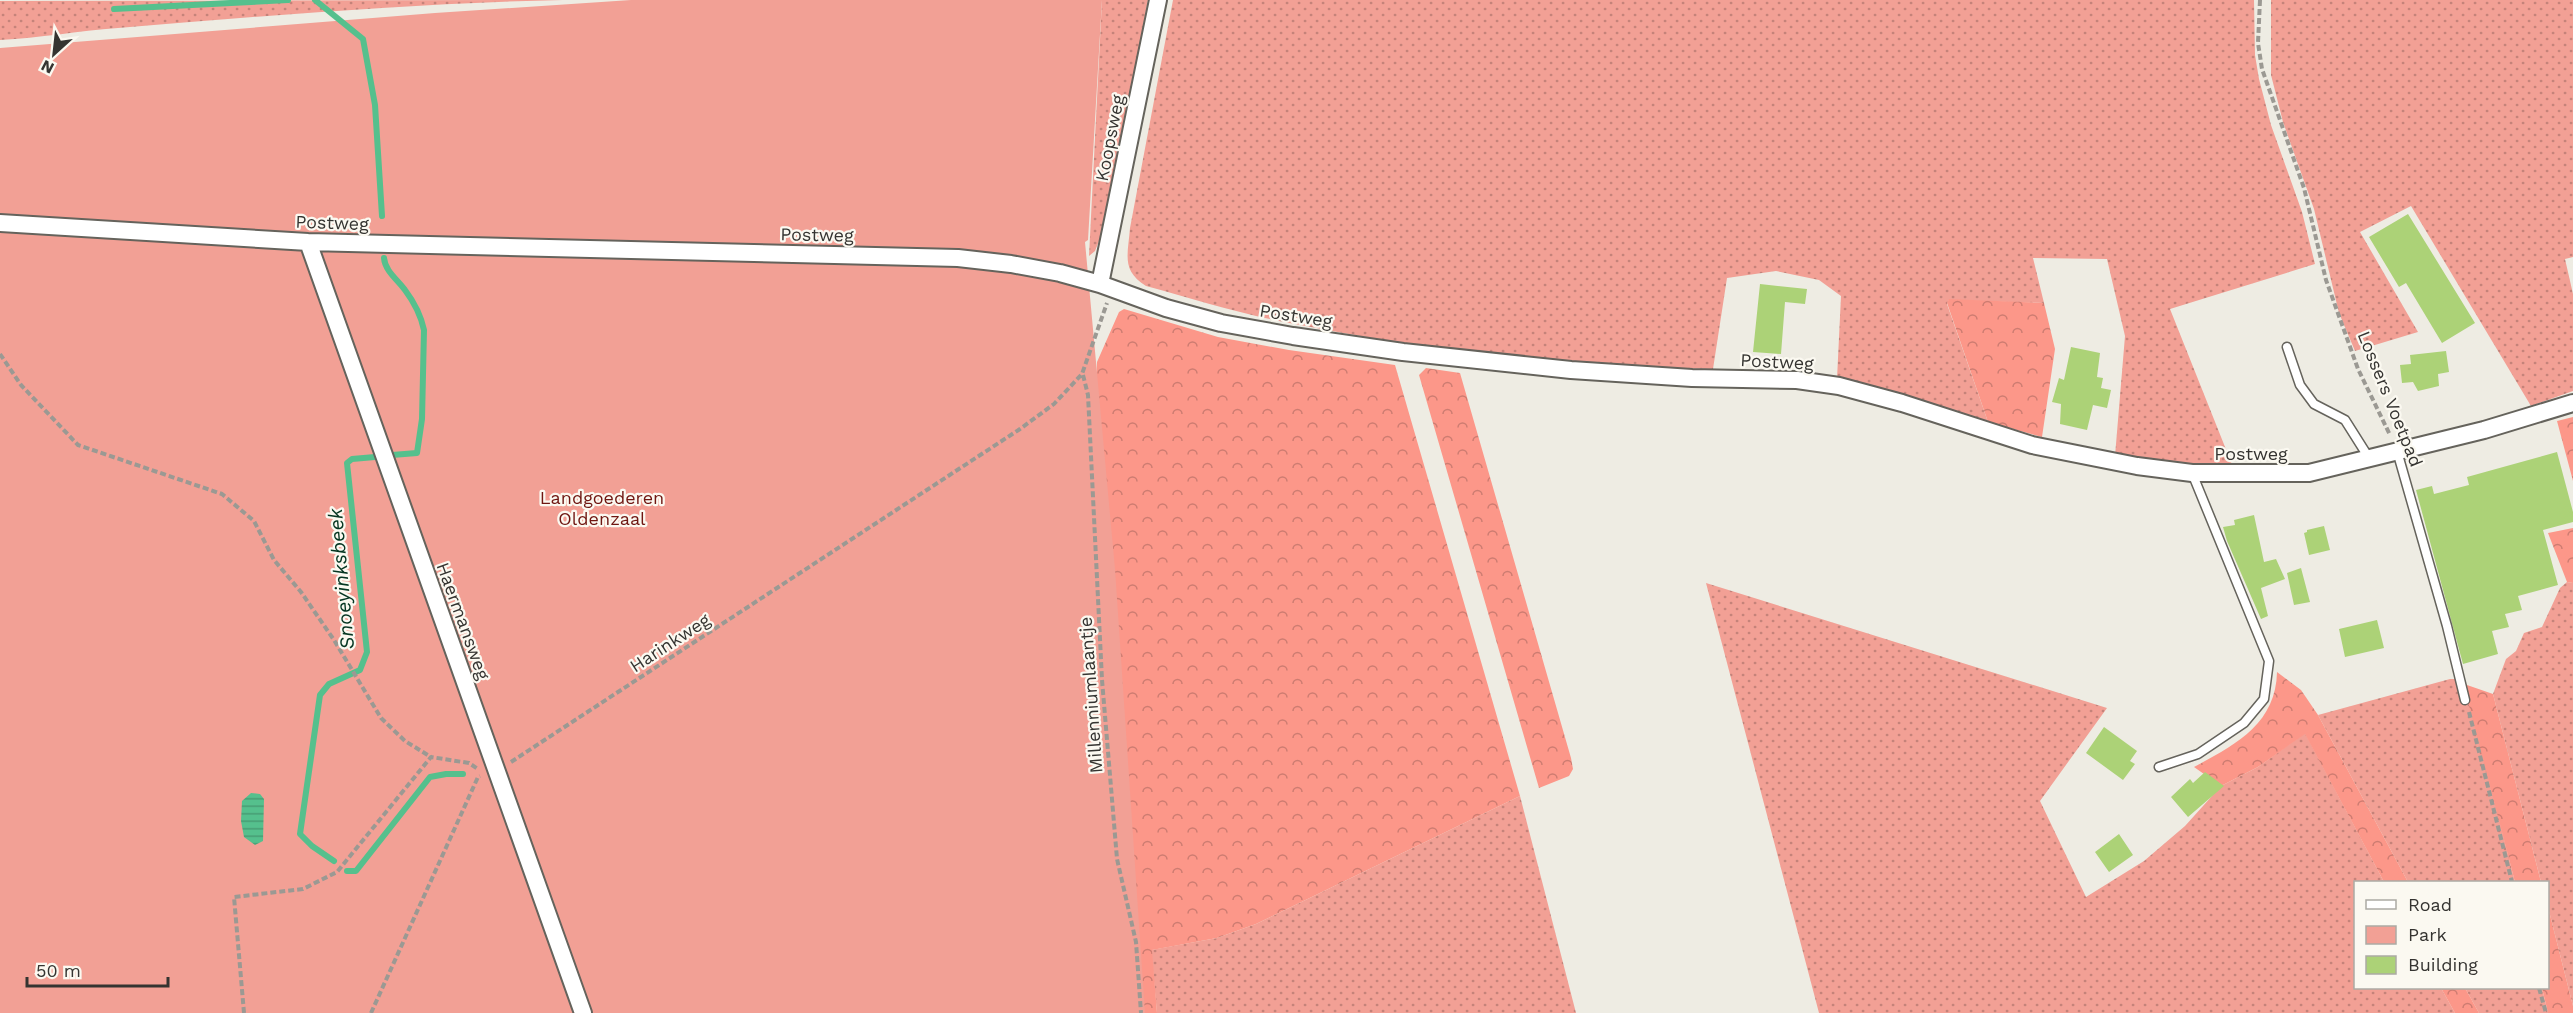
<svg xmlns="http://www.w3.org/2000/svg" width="2573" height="1013" viewBox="0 0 2573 1013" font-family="'Work Sans',sans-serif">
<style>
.grass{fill:url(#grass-dots)}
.forest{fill:url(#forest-crowns)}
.park{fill:#f2a095}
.water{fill:url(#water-rules)}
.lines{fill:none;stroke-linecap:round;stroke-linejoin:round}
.stream{stroke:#55c08d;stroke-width:6}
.building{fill:#acd277}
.service-casing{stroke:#65635c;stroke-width:11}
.minor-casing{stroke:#65635c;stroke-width:20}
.path{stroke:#9b9993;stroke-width:4;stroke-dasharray:6 3;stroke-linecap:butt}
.service{stroke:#fff;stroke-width:8}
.minor{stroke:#fff;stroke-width:16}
.labels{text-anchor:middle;stroke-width:4.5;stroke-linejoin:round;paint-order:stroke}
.street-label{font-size:18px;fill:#353431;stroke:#fbf9f1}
.park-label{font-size:18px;fill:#6f1611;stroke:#fbf9f1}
.water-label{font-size:20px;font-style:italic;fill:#063622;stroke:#fbf9f1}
</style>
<defs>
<pattern id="grass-dots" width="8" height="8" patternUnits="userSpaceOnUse" patternTransform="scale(1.5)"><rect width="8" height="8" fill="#f2a095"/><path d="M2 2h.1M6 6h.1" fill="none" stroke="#c5837a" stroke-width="1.8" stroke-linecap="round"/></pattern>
<pattern id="forest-crowns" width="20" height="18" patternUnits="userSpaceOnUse" patternTransform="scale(1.5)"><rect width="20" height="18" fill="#fc9789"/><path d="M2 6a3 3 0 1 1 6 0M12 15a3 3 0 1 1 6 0" fill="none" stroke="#cd7c71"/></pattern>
<pattern id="water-rules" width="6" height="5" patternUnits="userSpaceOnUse" patternTransform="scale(1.5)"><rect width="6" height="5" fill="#55c08d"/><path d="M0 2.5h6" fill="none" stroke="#479d74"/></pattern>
</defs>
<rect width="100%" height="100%" fill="#eeece3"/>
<path class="grass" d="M563 0C414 3 266 16 118 28 78 31 40 38 0 40V1Z
M1102 0H1148L1105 226 1095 251 1089 256Z
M1173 0H2254L2255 55 2259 79 2271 125 2302 212 2315 264 2170 309 2233 467 2201 469 2115 456 2125 336 2107 259 2033 258 2044 303 1949 300 1947 304 1988 422 1837 379 1841 296 1819 280 1776 271 1727 278 1713 369C1567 368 1421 349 1279 321 1234 312 1190 298 1146 286 1121 270 1128 255 1130 228Z
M2271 0H2573V257L2565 259 2573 294V391L2531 406 2411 206 2360 232 2418 332 2355 351 2339 313 2314 209 2283 122 2271 75Z
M2567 582 2573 583V1006L2548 907V882H2541L2493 694 2506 659 2516 651 2524 633 2542 627 2560 588Z
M1706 583 2107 708 2040 801 2086 897 2144 861 2185 826 2221 786 2258 767 2305 733 2384 882H2356V988H2441L2455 1013H1819Z
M2450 679H2462L2468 696 2515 882H2408L2318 715Z
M1520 796 1576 1013H1157L1151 950 1217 938 1256 924Z
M2465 988H2542L2548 1013H2479Z"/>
<path class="forest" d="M1949 299 2044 303 2055 349 2042 437 1988 422 1947 303Z
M1124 309 1218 337 1289 350 1395 365 1520 796 1256 924 1217 938 1152 950 1157 1013H590L1090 557 1097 362 1119 312Z
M1426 368 1460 373 1571 758 1573 769 1569 776 1539 788 1419 375Z
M2573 417V481L2557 421Z
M2573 528V583L2567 582 2548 533Z
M2277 672 2301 690 2318 715 2408 882H2384L2305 734 2258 767 2221 786 2194 767C2235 745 2276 724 2277 672Z
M2462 679 2467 685 2493 694 2541 882H2515Z
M2548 907 2573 1006V1013H2548L2542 988H2548Z
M2441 988H2465L2479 1013H2455Z"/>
<path class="park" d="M631 0H1102L1088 240 1085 242 1115 569 1145 1013H0V48L435 13Z"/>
<path class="water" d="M251 793 260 794 264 799 263 841 255 845 244 837 241 821 242 801Z"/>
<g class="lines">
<path class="stream" d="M315 0 363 39 375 105 382 216
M114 9 288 0
M384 258C385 271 398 280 405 290 414 302 421 316 424 330L422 419 417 453 392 455
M334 861 312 846 300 834 320 695 329 684 360 670 367 652 347 463 352 459 375 457
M347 871H356L430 777 446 774H463"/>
</g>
<path class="building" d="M2408 214 2475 323 2442 343 2406 283 2399 287 2369 237Z
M1760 284 1807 289 1805 304 1785 302 1781 354 1753 352Z
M2071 347 2100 353 2097 377 2103 378 2101 388 2111 390 2107 408 2093 405 2087 430 2060 424 2061 404 2052 402 2059 378 2064 380Z
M2446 351 2449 372 2438 374 2439 386 2418 391 2413 382 2402 383 2400 365 2411 364 2410 355Z
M2557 452 2573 512V522L2543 530 2558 585 2518 596 2522 610 2505 614 2509 627 2492 631 2498 654 2463 664 2416 490 2432 486 2434 494 2469 485 2467 477Z
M2254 515 2264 562 2276 559 2285 579 2261 588 2268 616 2261 619 2227 541 2223 527 2235 525 2234 520Z
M2324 526 2330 550 2309 555 2304 533 2307 532V530Z
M2301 568 2310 602 2294 605 2287 573Z
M2377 620 2384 648 2345 657 2339 629Z
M2104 727 2137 751 2130 761 2135 764 2123 780 2086 753Z
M2205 772 2224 786 2188 817 2171 797 2190 779 2193 783Z
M2119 834 2133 855 2109 872 2095 852Z"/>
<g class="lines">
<g class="service-casing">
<path id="service" d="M2287 347 2300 385 2314 404 2345 420 2369 458
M2397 451 2447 626 2465 700
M2159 767 2198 754 2244 723 2264 699 2269 661 2192 473"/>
</g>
<g class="minor-casing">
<path id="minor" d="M0 223 308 242 958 258 1011 264 1060 273 1100 284 1166 308 1221 323 1293 336 1403 352 1571 370 1692 378 1797 380 1839 386 1902 403 2032 445 2137 466 2192 473H2309L2484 430 2573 403
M308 242 583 1013
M1100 284 1158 0"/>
</g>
<path class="path" d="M2260 0 2258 43 2262 69 2304 188 2326 280 2358 369 2390 435
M0 354 21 385 78 445 222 494 254 521 274 560 301 592 334 640 381 718 405 741 431 757
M1083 375 1088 395 1102 680 1117 859 1136 942 1141 1013
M2469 712 2512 882
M511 762 1020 429 1054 404 1082 374 1107 303
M2539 988 2546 1013
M244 1013 234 897 303 889 337 872 431 757 469 763 478 769
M371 1013 478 777 480 776"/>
<use href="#service" class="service"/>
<use href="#minor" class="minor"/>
</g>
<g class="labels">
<g class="street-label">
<text transform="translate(1110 138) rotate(-79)" y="6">Koopsweg</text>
<text transform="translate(332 223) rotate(2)" y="6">Postweg</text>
<text transform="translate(817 235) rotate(1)" y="6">Postweg</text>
<text transform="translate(1296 316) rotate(9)" y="6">Postweg</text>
<text transform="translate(1777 362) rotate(3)" y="6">Postweg</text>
<text transform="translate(2390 399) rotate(68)" y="6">Lossers Voetpad</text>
<text x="2251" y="460">Postweg</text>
<text transform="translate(463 621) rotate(70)" y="6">Haermansweg</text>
<text transform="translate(670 643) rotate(-33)" y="6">Harinkweg</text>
<text transform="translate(1091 695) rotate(-94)" y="6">Millenniumlaantje</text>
</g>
<g class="park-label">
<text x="602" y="504">Landgoederen<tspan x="602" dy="21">Oldenzaal</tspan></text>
</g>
<g class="water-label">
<text transform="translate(341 579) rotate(-95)" y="7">Snoeyinksbeek</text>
</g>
</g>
<rect x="2354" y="881" width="195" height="108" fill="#fbf9f1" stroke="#acaaa4" stroke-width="1.5"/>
<rect x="2366" y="900" width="30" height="9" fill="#ffffff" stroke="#acaaa4" stroke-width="1.5"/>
<text x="2408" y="911" font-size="18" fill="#353431">Road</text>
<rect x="2366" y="926" width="30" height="18" fill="#f2a095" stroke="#acaaa4" stroke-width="1.5"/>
<text x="2408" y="941" font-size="18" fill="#353431">Park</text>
<rect x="2366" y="956" width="30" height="18" fill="#acd277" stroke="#acaaa4" stroke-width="1.5"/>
<text x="2408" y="971" font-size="18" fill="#353431">Building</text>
<g transform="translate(54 54) rotate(207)" stroke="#fbf9f1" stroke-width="4.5" paint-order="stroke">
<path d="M0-4.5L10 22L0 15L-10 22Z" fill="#353431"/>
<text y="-9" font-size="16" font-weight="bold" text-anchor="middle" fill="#353431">N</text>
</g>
<path d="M27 977v9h141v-9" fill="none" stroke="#353431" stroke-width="3"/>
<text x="36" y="977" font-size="18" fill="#353431" stroke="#fbf9f1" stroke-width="4.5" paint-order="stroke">50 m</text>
</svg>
